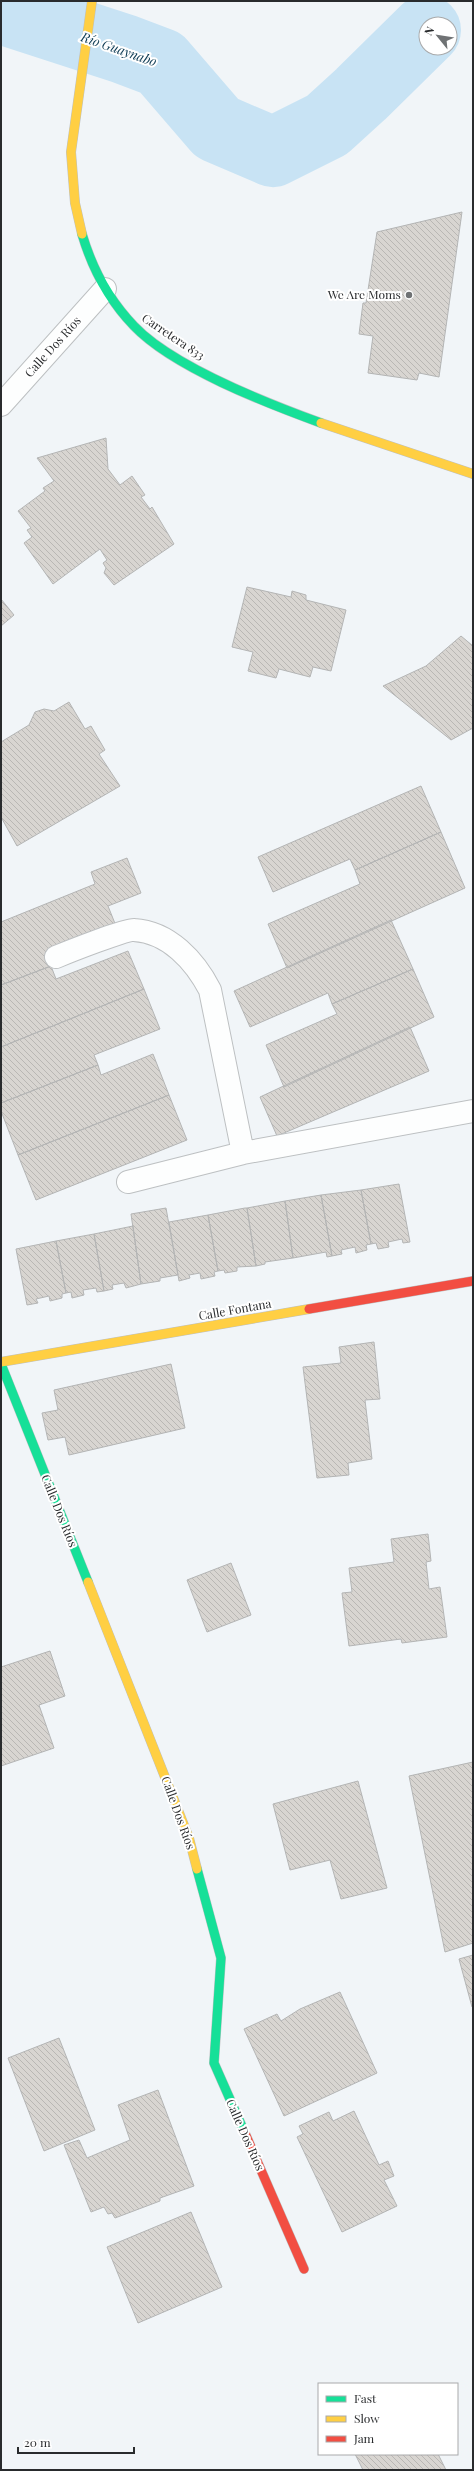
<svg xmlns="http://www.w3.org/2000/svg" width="474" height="2471" viewBox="0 0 474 2471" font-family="'Playfair Display',serif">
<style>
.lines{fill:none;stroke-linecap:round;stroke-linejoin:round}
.river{stroke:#c8e3f4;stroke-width:70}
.building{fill:url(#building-back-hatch);stroke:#b4b5b5}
.street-casing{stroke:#bdc0c2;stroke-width:24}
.fast-casing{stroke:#bdc0c2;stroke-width:10}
.slow-casing{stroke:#bdc0c2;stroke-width:10}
.jam-casing{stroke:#bdc0c2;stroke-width:10}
.street{stroke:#fdfefe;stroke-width:22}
.fast{stroke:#16e098;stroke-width:9}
.slow{stroke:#ffcf43;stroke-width:9}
.jam{stroke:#f24e42;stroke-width:9}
.poi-dot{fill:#6f7274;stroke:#fff;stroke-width:1.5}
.labels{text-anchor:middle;stroke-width:4;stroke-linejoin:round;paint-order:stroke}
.poi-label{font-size:12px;fill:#292b2d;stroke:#fff;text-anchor:end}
.street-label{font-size:12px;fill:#292b2d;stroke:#fff}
.water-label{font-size:13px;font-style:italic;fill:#0b3952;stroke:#fff}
</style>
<defs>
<pattern id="building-back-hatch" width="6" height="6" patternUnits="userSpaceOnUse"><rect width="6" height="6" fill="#d8d5d1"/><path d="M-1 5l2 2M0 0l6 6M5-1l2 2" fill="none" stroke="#b9b7b4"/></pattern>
</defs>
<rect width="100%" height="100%" fill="#f1f5f8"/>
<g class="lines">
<path class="river" d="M1 9 124 49 161 63 217 128 273 152 327 125 361 94 426 30"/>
</g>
<path class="building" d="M462 212 439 377 419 373 417 380 368 373 373 336 359 334 363 303H366L377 232Z
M106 438 108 469 120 485 132 476 145 495 141 497 150 509 152 507 174 544 114 585 104 573 106 568 103 563 107 560 100 549 53 584 24 543 32 537 27 530 31 528 18 511 45 491 43 488 54 481 37 458Z
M247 587 291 597 292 591 306 595V600L346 610 331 671 313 667 310 677 279 669 276 678 248 671 253 652 232 647Z
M1 599 14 615 1 626Z
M461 636 473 646V728L451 740 383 686 426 666Z
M69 702 85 729 91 726 105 750 99 754 120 786 17 846 1 817V742L29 725 35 712 44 709 54 711Z
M421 786 441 832 355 870 350 859 273 892 258 857Z
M441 832 465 888 287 968 268 924 360 884 355 870Z
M127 858 141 893 108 906 116 926 51 966 1 985V922L95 884 91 872Z
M391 920 413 969 332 1004 328 993 250 1027 234 991Z
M128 951 144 989 1 1047V985L51 966 56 979Z
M413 969 434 1017 284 1087 266 1045 337 1014 332 1004Z
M144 989 160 1029 94 1055 98 1065 1 1103V1047Z
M410 1027 429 1071 277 1136 260 1097Z
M153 1054 169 1095 18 1155 1 1111V1103L98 1065 101 1075Z
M169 1095 187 1140 36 1200 18 1155Z
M399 1184 410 1242 403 1243 402 1239 388 1242 389 1247 378 1249 376 1243 371 1244 361 1190Z
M361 1190 371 1244 366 1245 367 1250 356 1253 355 1247 341 1250 342 1254 332 1256 321 1195Z
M321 1195 332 1256 327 1257 326 1252 293 1258 285 1201Z
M285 1201 293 1258 265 1262V1264L256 1266 247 1208Z
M166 1208 178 1275 160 1278V1281L141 1284 131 1214Z
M245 1208H247L256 1266 237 1267V1271L225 1273 224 1270 218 1271 208 1215Z
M208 1215 218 1271 214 1272 215 1276 201 1279 200 1273 189 1275 190 1278 179 1281 169 1222Z
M133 1226 141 1284 126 1288 124 1283 112 1285 113 1289 104 1291 94 1234Z
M94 1234 104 1291 97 1292 96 1288 83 1290 84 1295 72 1298 71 1292 66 1293 56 1241Z
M56 1241 66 1293 62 1294V1298L50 1301 49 1296 36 1299 38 1303 27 1305 16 1249Z
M374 1342 380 1399 365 1400 372 1459 348 1463 349 1475 317 1478 303 1367 341 1363 339 1347Z
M171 1364 185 1428 69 1455 65 1437 48 1440 42 1413 58 1410 54 1390Z
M428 1534 431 1561 426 1562 429 1589 440 1587 447 1637 402 1643 401 1639 349 1646 342 1593 352 1592 349 1568 394 1562 391 1539Z
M231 1563 251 1615 207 1632 187 1580Z
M50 1651 65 1696 39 1705 54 1748 1 1766V1667Z
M473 1762V1943L445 1952 409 1776Z
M358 1781 387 1888 341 1899 330 1860 290 1870 273 1804Z
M473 1955V2007H472L459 1959Z
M340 1992 377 2073 284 2116 244 2029 277 2014 281 2021 300 2009Z
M59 2038 95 2130 44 2151 8 2058Z
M158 2090 194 2186 160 2198V2201L115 2218 112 2213 108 2214 104 2207 91 2212 64 2145 79 2140 87 2158 130 2140 118 2105Z
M354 2111 379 2165 388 2161 394 2176 384 2180 397 2206 342 2232 297 2137 303 2134 299 2126 329 2112 333 2121Z
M191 2212 222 2287 138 2323 107 2247Z
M355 2454H438L446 2470H363Z"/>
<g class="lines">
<g class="street-casing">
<path id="street" d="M1 405 105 289
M56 957C68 952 126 929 134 930 169 932 195 961 210 990L243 1153
M128 1182 243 1153 473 1111"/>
</g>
<g class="fast-casing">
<path id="fast" d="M82 234C92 268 109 300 134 326 173 367 266 403 321 423
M1 1364 88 1582
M197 1869 221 1958 214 2063 244 2131"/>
</g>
<g class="slow-casing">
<path id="slow" d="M82 234 75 203 71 152 92 1
M321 423 473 474
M1 1362 309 1309
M88 1582 189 1838 197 1869"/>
</g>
<g class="jam-casing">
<path id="jam" d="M309 1309 473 1281
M244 2131 304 2269"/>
</g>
<use href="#street" class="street"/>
<use href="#fast" class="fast"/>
<use href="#slow" class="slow"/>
<use href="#jam" class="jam"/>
</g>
<circle class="poi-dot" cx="409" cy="295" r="4"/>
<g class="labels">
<g class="poi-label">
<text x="401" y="299">We Are Moms</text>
</g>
<g class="street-label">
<text transform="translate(173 337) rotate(34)" y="4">Carretera 833</text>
<text transform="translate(53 347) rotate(-48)" y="4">Calle Dos Ríos</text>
<text transform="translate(235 1310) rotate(-10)" y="4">Calle Fontana</text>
<text transform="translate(59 1511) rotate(68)" y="4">Calle Dos Ríos</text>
<text transform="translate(178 1813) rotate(70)" y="4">Calle Dos Ríos</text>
<text transform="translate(245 2135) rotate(66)" y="4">Calle Dos Ríos</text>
</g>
<g class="water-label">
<text transform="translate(119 49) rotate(19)" y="5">Río Guaynabo</text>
</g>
</g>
<rect width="474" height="2471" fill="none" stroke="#292b2d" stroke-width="4"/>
<rect x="318" y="2383" width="140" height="72" fill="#ffffff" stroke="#a9aaab"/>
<rect x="326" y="2396" width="20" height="6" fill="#16e098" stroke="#a9aaab"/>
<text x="354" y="2403" font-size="12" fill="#292b2d">Fast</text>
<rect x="326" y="2416" width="20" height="6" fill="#ffcf43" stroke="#a9aaab"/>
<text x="354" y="2423" font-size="12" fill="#292b2d">Slow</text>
<rect x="326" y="2436" width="20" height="6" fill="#f24e42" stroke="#a9aaab"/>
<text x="354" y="2443" font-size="12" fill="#292b2d">Jam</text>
<g transform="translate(438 36) rotate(300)"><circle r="19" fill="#ffffff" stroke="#a9aaab"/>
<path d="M0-3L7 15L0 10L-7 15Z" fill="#6f7274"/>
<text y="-6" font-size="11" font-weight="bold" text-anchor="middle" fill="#292b2d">N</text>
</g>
<path d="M18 2447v6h116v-6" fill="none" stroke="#292b2d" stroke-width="2"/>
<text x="24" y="2447" font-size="12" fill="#292b2d" stroke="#ffffff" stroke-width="3" paint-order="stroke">20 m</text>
</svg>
